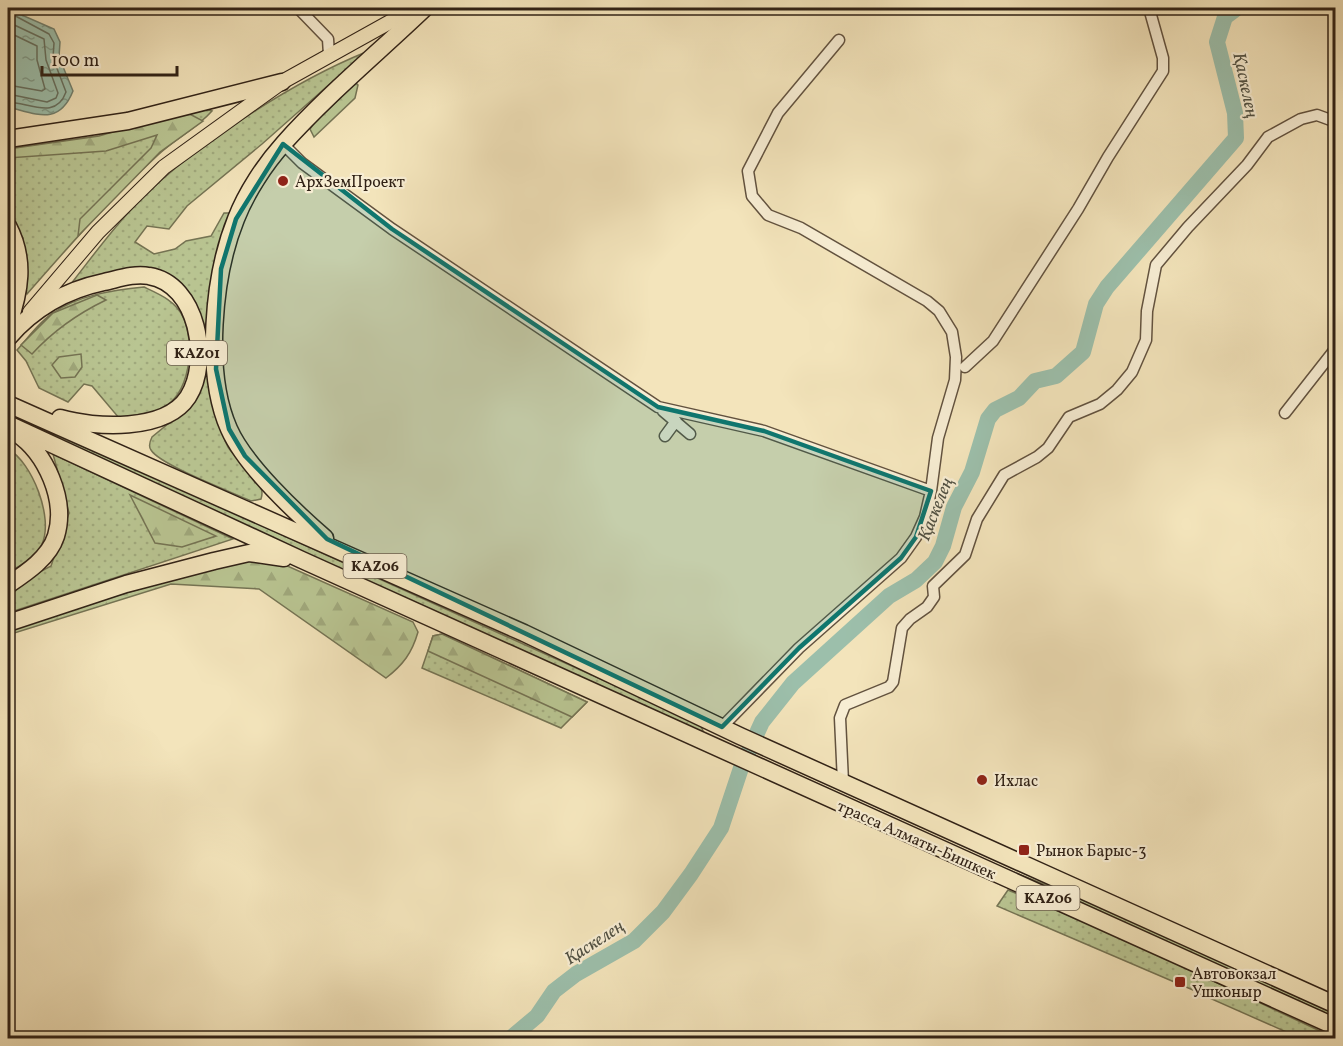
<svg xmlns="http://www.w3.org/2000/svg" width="1343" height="1046" viewBox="0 0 1343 1046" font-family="Vollkorn,serif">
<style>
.grass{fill:url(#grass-dots);stroke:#757454;stroke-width:1.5}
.forest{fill:url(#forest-firs);stroke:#757454;stroke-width:1.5}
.water{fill:url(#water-ripples);stroke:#71806f;stroke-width:1.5}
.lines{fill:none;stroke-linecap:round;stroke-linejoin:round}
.shore{stroke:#667060;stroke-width:1.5}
.river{stroke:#9cbfab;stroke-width:16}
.minor-casing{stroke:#62523f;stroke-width:13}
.major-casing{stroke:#312216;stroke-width:16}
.highway-casing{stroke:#312216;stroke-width:19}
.minor{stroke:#f7edd3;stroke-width:10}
.major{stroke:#f3e4bb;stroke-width:14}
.highway{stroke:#f3e4bb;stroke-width:16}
.marked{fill:#0f766e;fill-opacity:0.2;stroke:#0f766e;stroke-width:4.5;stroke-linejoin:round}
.poi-dot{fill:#8f2418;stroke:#f7edd3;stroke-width:2}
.labels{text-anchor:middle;stroke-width:4.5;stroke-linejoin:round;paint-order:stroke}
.shield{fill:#f7edd3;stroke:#6c5f4f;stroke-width:1.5}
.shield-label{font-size:15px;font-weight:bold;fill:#312216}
.poi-label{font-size:16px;fill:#312216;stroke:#f7edd3;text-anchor:start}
.street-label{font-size:16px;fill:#312216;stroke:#f7edd3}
.water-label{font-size:18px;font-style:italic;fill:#515143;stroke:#f7edd3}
</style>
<defs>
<pattern id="grass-dots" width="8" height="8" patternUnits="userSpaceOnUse" patternTransform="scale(1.5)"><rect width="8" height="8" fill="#b9c592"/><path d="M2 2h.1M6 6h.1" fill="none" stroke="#a0a97d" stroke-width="1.8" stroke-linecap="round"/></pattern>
<pattern id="forest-firs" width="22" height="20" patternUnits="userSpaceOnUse" patternTransform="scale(1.5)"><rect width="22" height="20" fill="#b9c592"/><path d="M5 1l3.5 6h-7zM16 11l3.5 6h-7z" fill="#a0a97d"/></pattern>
<pattern id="water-ripples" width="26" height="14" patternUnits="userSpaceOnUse" patternTransform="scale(1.5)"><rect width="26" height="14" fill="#9cbfab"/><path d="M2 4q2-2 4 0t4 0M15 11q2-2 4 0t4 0" fill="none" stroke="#809b8a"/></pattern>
</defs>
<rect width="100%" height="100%" fill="#f3e4bb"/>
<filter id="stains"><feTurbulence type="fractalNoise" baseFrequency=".00333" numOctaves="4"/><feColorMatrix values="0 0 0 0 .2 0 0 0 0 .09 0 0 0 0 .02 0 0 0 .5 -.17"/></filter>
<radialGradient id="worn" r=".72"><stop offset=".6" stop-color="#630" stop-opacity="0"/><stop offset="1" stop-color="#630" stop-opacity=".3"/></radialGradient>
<path class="grass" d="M366 52 262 144 187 206 169 229 147 226 135 242 154 254 175 249 186 241 211 236 224 213H230C226 225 221 236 218 248 207 287 203 365 214 403 219 416 221 435 228 447 237 462 268 479 261 499L251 501C232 492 160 465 151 450 148 446 150 441 152 437L186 409 201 340 178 283 70 285C89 261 107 236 128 213 183 152 290 83 366 52Z
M205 109 212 111C196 129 175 139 158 155 111 198 69 246 27 294L23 280V238L8 217V149L99 136 184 111Z
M144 287C159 294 176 301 183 317 196 345 190 395 161 409 149 415 132 415 119 418L92 386 84 384 68 402 39 388 26 361 17 350C28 338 39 322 53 313 79 295 113 290 144 287Z
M8 411 700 724 704 733 8 419Z
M8 449C32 462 54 518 42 544 36 558 21 565 8 573Z
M53 454 233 539 8 613V589L51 566 69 513Z
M442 634 587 702 561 728 422 668 433 636Z
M981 859 1096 905 1335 1011V1020Z
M1008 890 1102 929 1335 1038H1300L1198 993 1201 987 1196 984 1193 990 997 906Z"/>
<path class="forest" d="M356 83 358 85 355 98 314 137 310 129 315 122Z
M184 111 203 121 160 152 78 236 80 219 151 148 157 135 106 151 8 158V149L99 136Z
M97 295 106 300C77 314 53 331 32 354L21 345 53 313Z
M81 354 82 367 75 377 61 378 52 365 59 357Z
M130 495 216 536 182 547 155 543Z
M246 559 283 564 413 622 418 632C412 653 403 665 386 678L259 589 171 584 8 635 19 623Z
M442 634 587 702 572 717 428 651 433 636Z"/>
<path class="water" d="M8 9 54 29 60 42 59 57 73 91C59 126 37 114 8 107Z"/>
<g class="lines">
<path class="shore" d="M8 12 49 34 54 43 53 58 66 92C56 120 30 103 8 102
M8 22 44 39 46 60 58 93 56 98 47 102 8 94
M8 32 37 46V60L45 89 42 91 8 85"/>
<path class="river" d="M511 1038 537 1016 554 991 576 974 634 941 663 912 691 874 721 828 741 768 762 722 793 683 889 596 916 580 935 562 943 546 954 507 972 472 988 419 995 410 1019 398 1035 381 1056 376 1083 352 1096 304 1107 287 1236 138 1235 113 1217 42 1225 17 1237 8"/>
<g class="minor-casing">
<path id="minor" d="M298 8 328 39 329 55
M283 144 302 163 392 229 658 407 764 431 931 491
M965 367 993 341 1078 209 1108 157 1163 71V58L1149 8
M663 411 690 434
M1285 413 1336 348
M665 436 676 421
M722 727 799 648 901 558 916 537 925 517 931 491 938 438 955 380 956 357 952 332 939 311 927 301 801 228 768 215 752 196 748 171 778 113 839 40
M843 782 840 718 845 705 889 687 893 682 902 628 910 619 927 607 934 597 933 586 965 555 977 519 1004 475 1037 457 1048 448 1069 417 1100 404 1117 390 1132 372 1146 340 1147 311 1156 265 1188 227 1247 165 1268 137 1301 119 1317 115 1336 122"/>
</g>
<g class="major-casing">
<path id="major" d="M30 312 98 232 164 167 282 82 415 8"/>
</g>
<g class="highway-casing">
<path id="highway" d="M8 139 128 121 282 82
M8 226C26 260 20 292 8 326
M8 338C33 309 66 290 104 282 118 279 134 273 149 276 198 284 211 361 188 397 165 432 95 428 60 418
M8 404 524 633 740 736 1336 1005
M8 424 302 560 1336 1027
M325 538C295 512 245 465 229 429 204 373 213 276 236 219 246 193 265 164 284 143 327 95 379 52 425 8
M8 585C26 573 49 558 56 536 67 500 46 453 16 433
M8 623 126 584 214 561 249 553 284 558"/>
</g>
<use href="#minor" class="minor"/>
<use href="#major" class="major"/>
<use href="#highway" class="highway"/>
</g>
<path class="marked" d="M283 144 392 229 658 407 764 431 931 491 916 537 901 558 799 648 722 727 327 539 245 456 229 429 216 369 221 269 236 219Z"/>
<g class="poi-dot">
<circle cx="283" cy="181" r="6"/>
<circle cx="982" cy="780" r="6"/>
<rect x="1018" y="844" width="12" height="12" rx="3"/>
<rect x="1174" y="976" width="12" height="12" rx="3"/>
</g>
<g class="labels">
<g class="shield">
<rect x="167" y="341" width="60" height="24" rx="4.5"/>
<rect x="343.5" y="554" width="63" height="24" rx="4.5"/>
<rect x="1016.5" y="886" width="63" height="24" rx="4.5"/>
</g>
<g class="shield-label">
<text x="197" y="358">KАZ01</text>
<text x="375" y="571">KАZ06</text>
<text x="1048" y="903">KАZ06</text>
</g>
<g class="poi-label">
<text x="295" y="187">АрхЗемПроект</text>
<text x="994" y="786">Ихлас</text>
<text x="1036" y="856">Рынок Барыс-3</text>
<text x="1192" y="979">Автовокзал<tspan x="1192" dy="18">Ушконыр</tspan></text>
</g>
<g class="street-label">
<text transform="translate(917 839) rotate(24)" y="6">трасса Алматы-Бишкек</text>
</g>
<g class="water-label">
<text transform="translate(1246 85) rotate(78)" y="6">Қаскелең</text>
<text transform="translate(935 509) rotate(-68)" y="6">Қаскелең</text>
<text transform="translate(594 942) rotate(-33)" y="6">Қаскелең</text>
</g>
</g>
<rect width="1343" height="1046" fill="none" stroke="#f3e4bb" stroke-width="30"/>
<rect x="9" y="9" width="1325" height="1028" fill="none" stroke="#312216" stroke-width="3"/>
<rect x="15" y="15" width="1313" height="1016" fill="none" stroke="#312216" stroke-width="1.5"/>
<path d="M42 66v9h135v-9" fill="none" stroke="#312216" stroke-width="3"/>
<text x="51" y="66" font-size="18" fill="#312216" stroke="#f7edd3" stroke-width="4.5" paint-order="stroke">100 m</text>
<rect width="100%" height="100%" filter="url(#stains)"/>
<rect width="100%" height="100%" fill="url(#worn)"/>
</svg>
